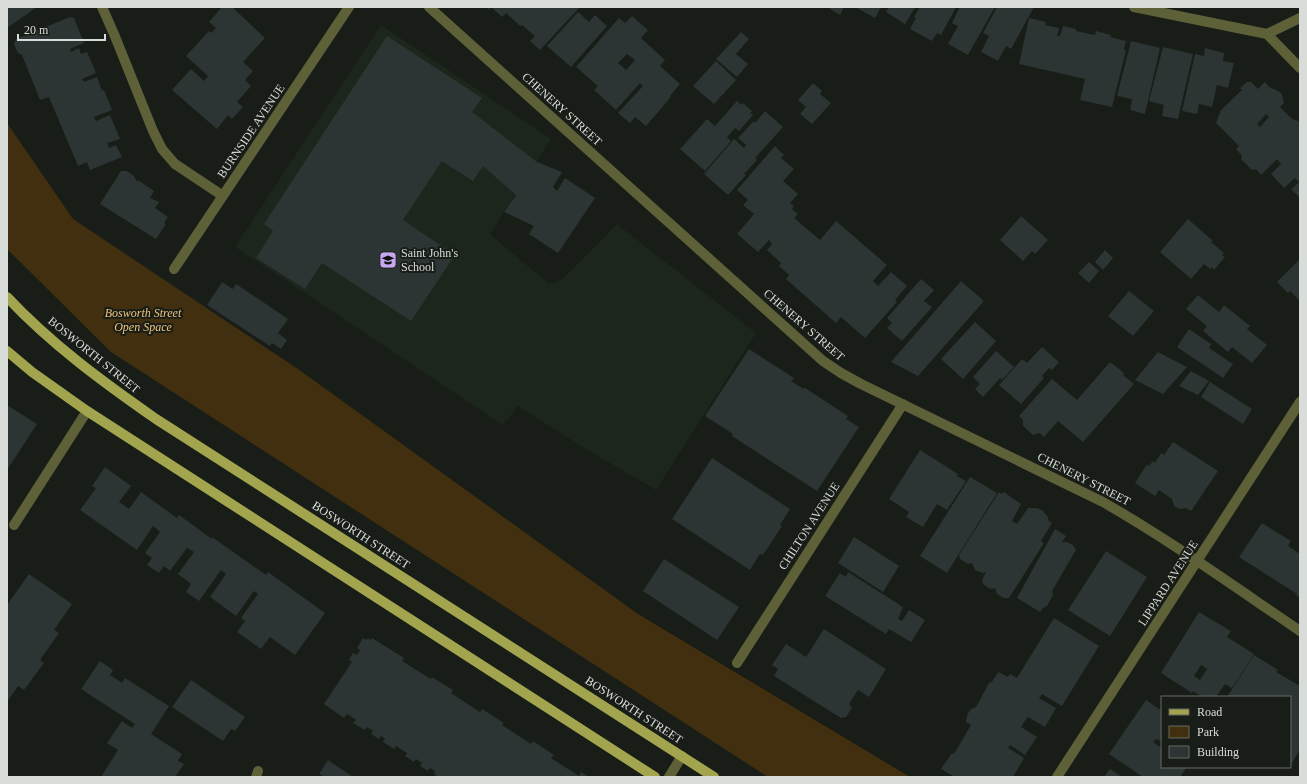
<svg xmlns="http://www.w3.org/2000/svg" width="1307" height="784" viewBox="0 0 1307 784" font-family="Georgia,serif">
<style>
.built{fill:#1c261c}
.green{fill:#422f0f}
.building{fill:#2c3533;fill-rule:evenodd}
.lines{fill:none;stroke-linecap:round;stroke-linejoin:round}
.minor{stroke:#5e6038;stroke-width:10}
.major{stroke:#a2a54e;stroke-width:10}
.labels{text-anchor:middle;stroke-width:4;stroke-linejoin:round;paint-order:stroke}
.street-label{font-size:12px;fill:#d9ddd9;stroke:#181d17}
.poi-label{font-size:12px;fill:#d9ddd9;stroke:#181d17;text-anchor:start}
.park-label{font-size:12px;font-style:italic;fill:#f0c57e;stroke:#181d17}
</style>
<rect width="100%" height="100%" fill="#181d17"/>
<path class="built" d="M381 25 551 139 490 234 549 284 559 281 569 273 617 224 756 333 656 490 581 446 518 406 503 425 235 247Z"/>
<path class="green" d="M7 123 73 219 298 369 638 614 910 777H768L111 352 7 249Z"/>
<path class="building" d="M7 7H37L7 28Z
M222 7H232L265 38 243 62 253 71 245 80 251 86 237 102 243 107 232 119 228 115 217 129 172 90 191 69 204 81 208 76 186 56 209 31 211 33 216 28 209 22Z
M486 7H580L540 50 530 41 535 36 522 25 520 26 506 13 502 17 491 7 489 10Z
M831 7H844L840 15 830 9Z
M855 7H881L875 18Z
M889 7H917L915 9H914L905 24 886 12Z
M920 7H956L941 35 937 33 932 41 910 29 916 18 914 17Z
M960 7H995L968 55 948 44 958 26 952 23Z
M997 7H1034L1011 49 1006 46 998 61 981 52 989 36 983 33Z
M578 12 589 22 595 15 607 26 571 67 547 46Z
M632 16 648 30 641 38 665 60 660 66 680 84 670 96 671 97 646 126 635 117 630 123 618 113 643 86 640 83 616 110 594 90 598 86 576 67 619 18 625 23ZM627 54 635 60 626 70 618 63Z
M70 17 74 18 84 43 70 49 71 52 79 48 81 54 87 52 96 73 82 79 84 82 97 77 102 91 104 90 112 110 94 117 96 121 110 115 120 139 107 143 109 148 116 145 122 157 90 170 87 162 78 166 49 97 40 100 22 55 18 53 14 44 16 39Z
M1029 18 1046 22 1045 25 1059 28 1057 36H1060L1063 26 1076 29V31L1095 35 1096 31 1111 35 1110 37 1126 41 1124 49 1126 50 1112 107 1080 100 1085 79 1019 64Z
M741 32 749 39 736 54 748 64 737 77 716 59Z
M387 36 482 98 472 112 537 162 562 172 553 187 557 191 565 178 595 198 558 253 529 234 534 226 504 212 516 195 483 166 473 181 442 161 403 220 455 255 411 321 322 263 305 289 256 258 273 231 264 224Z
M1131 41 1160 48 1145 114 1130 110 1132 99 1117 96Z
M1163 47 1193 54 1178 119 1162 116 1164 105 1149 101Z
M1205 48 1224 53 1223 61 1234 63 1228 88 1217 85 1212 107 1199 104 1197 114 1182 111 1195 54 1204 56Z
M716 61 736 80 714 104 693 86Z
M1247 82H1251L1258 89 1265 82 1269 87 1276 90 1282 94 1284 103 1280 107 1292 119 1298 121 1300 123V198L1291 189 1299 182 1295 178 1284 188 1271 174 1281 164 1277 159 1261 175 1256 169 1252 170 1241 159 1242 156 1236 149 1239 146 1216 123 1221 110 1242 90 1240 88ZM1266 114 1269 117 1260 127 1257 124Z
M813 83 822 91 820 94 831 103 812 124 800 114 806 107 798 100Z
M737 101 741 105 743 103 752 111 750 113 753 115 739 131 735 128 727 137 731 141 705 171 680 149 707 119 715 126Z
M765 111 783 127 755 158 757 160 744 174 746 175 728 195 704 174 734 139 744 148 746 145 738 138 754 121 755 123Z
M775 146 784 155 781 158 794 169 783 181 798 194 790 203 794 206 792 209 798 214 794 218 820 240 836 221 887 265 873 281 878 286 891 272 907 286 895 300 897 302 865 338 841 317 836 323 786 279 789 275 779 266 781 263 767 250 772 244 769 240 758 252 737 234 754 214 743 205 748 200 737 190Z
M121 171H127L134 176 137 182 138 180 154 191 150 198 159 202 155 208 168 217 164 223 166 224 156 239 100 204Z
M1021 216 1048 240 1035 254 1032 251 1023 261 1000 240Z
M1188 219 1213 241 1211 242 1224 253 1222 255 1225 257 1214 270 1212 267 1210 269 1204 264 1191 279 1160 252Z
M1105 250 1113 258 1103 270 1095 262Z
M1300 259V301L1290 291 1288 293 1277 282Z
M1089 262 1099 271 1089 283 1078 273Z
M921 279 934 290 924 301 932 307 902 341 887 328 892 323 887 318Z
M961 281 984 301 918 376 891 362Z
M222 282 233 289 236 284 288 319 278 333 287 340 281 349 272 343 270 346 207 305Z
M1129 291 1154 311 1133 336 1108 316Z
M1198 295 1219 312 1224 305 1250 326 1247 329 1267 345 1252 363 1232 347 1228 352 1203 331 1207 326 1186 309Z
M975 322 996 341 963 379 941 359Z
M1189 329 1211 344 1209 348 1233 364 1223 378 1177 347Z
M1042 347 1059 362 1052 370 1049 368 1042 376 1044 378 1021 404 999 385 1022 359 1027 363Z
M749 349 794 378 791 381 804 389 805 388 848 416 846 419 859 427 817 491 732 436 733 434 705 416Z
M996 351 1014 367 1002 380 1000 378 983 397 975 389 980 384 973 377Z
M1158 352 1187 367 1163 394 1135 380Z
M1110 362 1124 373 1123 375 1134 384 1083 442 1058 421 1044 437 1039 433 1033 435 1023 426V420L1019 416 1052 379 1077 400Z
M1191 371 1209 381 1198 395 1179 386Z
M1210 382 1252 409 1243 424 1201 397Z
M7 405 37 424 7 470Z
M1173 442 1218 471 1191 511 1186 508 1180 509 1174 506 1172 499 1159 490 1155 496 1135 483 1147 464 1149 466 1153 461 1155 463 1161 453 1164 455Z
M920 450 958 474 957 476 966 481 947 510 937 504 923 527 906 517 909 512 889 499Z
M712 458 790 509 780 525 782 526 763 555 760 554 750 570 672 519Z
M105 467 131 486 119 502 129 509 141 492 177 518 179 515 212 539V537L266 575 268 572 325 613 295 655 270 637 261 649 237 632 245 621 241 618 258 594 254 591 236 616 210 597 226 574 221 570 199 601 186 592 191 584 178 574 194 552 187 548 170 571 164 566 159 573 147 565 152 558 145 553 160 532 157 529 153 526 137 550 80 510 96 488 92 486Z
M970 477 997 493 947 573 920 556Z
M999 492 1002 494 1004 492 1021 504 1012 521 1017 524 1028 508H1036L1042 510 1048 517V520L1052 523 1041 541 1044 543 1009 598H1004L997 594 995 588 990 589 983 584 982 580 986 572 983 573 975 570 972 563 968 564 960 559 959 555Z
M1262 523 1291 541 1288 546 1300 554V598L1296 595 1297 594 1239 557Z
M1055 529 1066 536 1062 542H1067L1073 545 1076 550 1052 591 1053 595 1047 606 1043 608 1040 612 1017 598Z
M854 537 899 566 883 592 838 563Z
M1106 551 1147 577 1110 636 1068 610Z
M664 559 739 607 717 640 643 591Z
M848 572 903 607 898 619 902 621 909 610 925 620 911 642 889 629 886 634 825 596 840 573 846 577Z
M29 574 72 604 54 630 59 633 40 660 44 663 24 690 18 686 7 702V605Z
M1199 612 1231 631 1227 637 1254 654 1232 688 1225 684 1216 697H1202L1193 691 1192 693 1161 673ZM1201 665 1207 669 1200 680 1194 676Z
M1054 618 1099 646 1062 706 1042 694 1039 698 1056 708 1045 727 1028 717 1024 722 1021 727 1037 737 1025 755 1010 745 1008 748 1024 758 1013 777H955L941 769 952 753 954 754 971 725 966 722 967 715 971 709 976 707 989 683 992 682 998 672 1008 677 1010 674 1017 678Z
M824 629 886 669 869 697 858 690 849 704 852 708 846 717 841 718 774 676 778 669 772 665 786 644 806 657Z
M363 638 367 640 368 638 370 640 372 638 404 658 402 661 431 679 432 677 453 690 451 693 480 712 482 709 504 723 502 725 531 744 533 741 554 755 551 758 579 776 581 772 589 777H438L434 774 435 771 430 768 428 771 420 766 422 763 416 759 414 762 405 756 407 753 396 746 394 749 383 742 385 739 381 736 379 739 371 734 373 731 367 727 365 730 353 723 356 720 347 714 344 718 324 704 352 662 349 660 353 653 357 655 360 650 357 648Z
M1254 655 1278 670 1276 672 1300 686V750L1290 766V697H1227Z
M100 661 113 670 110 675 122 683 125 678 169 706 151 734 182 754 178 761 184 764 175 777H101L118 750 107 743 122 721 132 728 135 724 81 689Z
M191 680 245 717 235 731 231 729 223 741 172 707Z
M1146 700 1162 711V736L1159 741 1156 739 1153 742 1162 748V767H1187L1180 777H1143L1109 754Z
M328 760 353 777H321L322 775 319 774Z
M1110 769 1122 777H1104Z"/>
<g class="lines">
<path class="minor" d="M102 7 114 34 153 131 162 149 175 164 223 196
M429 7 823 361 841 373 861 384 1103 502C1171 541 1235 587 1300 631
M1134 7 1267 34 1300 68
M1267 34 1300 18
M174 269 349 7
M14 525 87 411
M737 663 903 404
M256 777 258 771
M669 777 682 756
M1057 777 1300 402"/>
<path class="major" d="M7 297C51 344 103 382 156 419L714 777
M7 351 32 372 87 411 655 777"/>
</g>
<defs>
<g id="school-square" transform="scale(0.9)"><rect x="-9" y="-9" width="18" height="18" rx="4" fill="#c5a7f1" stroke="#181d17"/><path d="M0-5L7-2L0 1L-7-2ZM-4 1L0 2.5L4 1V4Q0 6-4 4Z" fill="#111"/></g>
</defs>
<g fill-rule="evenodd">
<use href="#school-square" x="388" y="260"/>
</g>
<g class="labels">
<g class="street-label">
<text transform="translate(562 109) rotate(42)" y="4">CHENERY STREET</text>
<text transform="translate(251 131) rotate(-56)" y="4">BURNSIDE AVENUE</text>
<text transform="translate(804 325) rotate(41)" y="4">CHENERY STREET</text>
<text transform="translate(94 355) rotate(39)" y="4">BOSWORTH STREET</text>
<text transform="translate(1084 479) rotate(27)" y="4">CHENERY STREET</text>
<text transform="translate(809 526) rotate(-57)" y="4">CHILTON AVENUE</text>
<text transform="translate(361 535) rotate(33)" y="4">BOSWORTH STREET</text>
<text transform="translate(1168 583) rotate(-57)" y="4">LIPPARD AVENUE</text>
<text transform="translate(634 710) rotate(33)" y="4">BOSWORTH STREET</text>
</g>
<g class="poi-label">
<text x="401" y="257">Saint John's<tspan x="401" dy="14">School</tspan></text>
</g>
<g class="park-label">
<text x="143" y="317">Bosworth Street<tspan x="143" dy="14">Open Space</tspan></text>
</g>
</g>
<rect width="1307" height="784" fill="none" stroke="#d9ddd9" stroke-width="16"/>
<rect x="1161" y="696" width="130" height="72" fill="#181d17" stroke="#656a65"/>
<rect x="1169" y="709" width="20" height="6" fill="#a2a54e" stroke="#656a65"/>
<text x="1197" y="716" font-size="12" fill="#d9ddd9">Road</text>
<rect x="1169" y="726" width="20" height="12" fill="#422f0f" stroke="#656a65"/>
<text x="1197" y="736" font-size="12" fill="#d9ddd9">Park</text>
<rect x="1169" y="746" width="20" height="12" fill="#2c3533" stroke="#656a65"/>
<text x="1197" y="756" font-size="12" fill="#d9ddd9">Building</text>
<path d="M18 34v6h87v-6" fill="none" stroke="#d9ddd9" stroke-width="2"/>
<text x="24" y="34" font-size="12" fill="#d9ddd9" stroke="#181d17" stroke-width="3" paint-order="stroke">20 m</text>
</svg>
